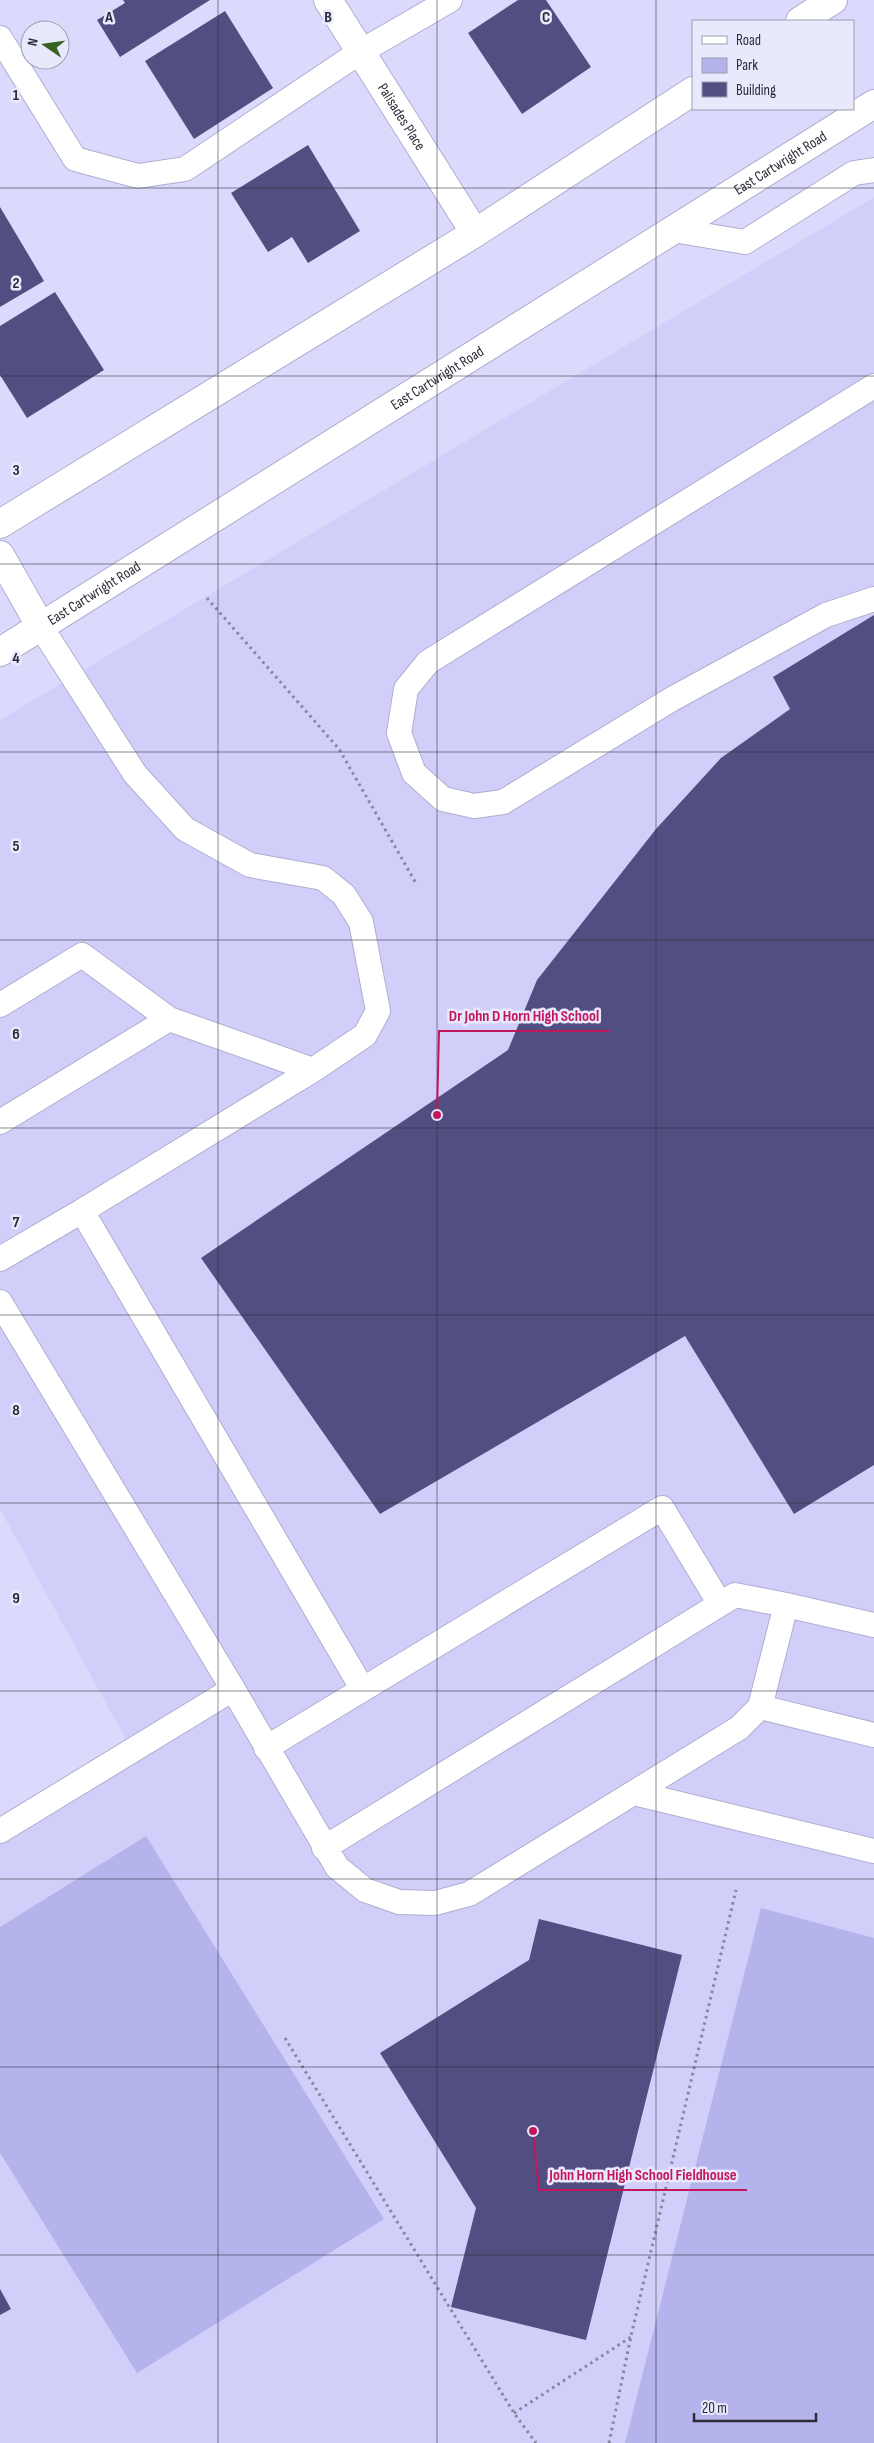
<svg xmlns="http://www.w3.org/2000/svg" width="874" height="2443" viewBox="0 0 874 2443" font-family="'Sofia Sans Condensed',sans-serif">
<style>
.built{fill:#d1cffa}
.green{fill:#b5b3ec}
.building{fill:#524e81}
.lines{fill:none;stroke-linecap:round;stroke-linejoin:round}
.lane-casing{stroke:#afaed0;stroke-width:26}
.street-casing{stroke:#afaed0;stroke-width:30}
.secondary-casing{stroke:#afaed0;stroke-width:30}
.path{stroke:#85859d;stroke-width:3;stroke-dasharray:2.5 4;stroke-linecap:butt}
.lane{stroke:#fff;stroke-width:24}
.street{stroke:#fff;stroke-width:28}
.secondary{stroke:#fff;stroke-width:28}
.grid{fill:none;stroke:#2c2c39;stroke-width:1;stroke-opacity:0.55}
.labels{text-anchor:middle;stroke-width:5;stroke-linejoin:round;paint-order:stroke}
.street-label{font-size:15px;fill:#2c2c39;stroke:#e9e9fe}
.grid-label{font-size:16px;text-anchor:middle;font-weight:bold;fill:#2c2c39;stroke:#e9e9fe;stroke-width:5;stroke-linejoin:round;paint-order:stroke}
.leader{fill:none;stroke:#c2185b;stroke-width:2}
.callout-dot{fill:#c2185b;stroke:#e9e9fe;stroke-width:2}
.callout-label{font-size:16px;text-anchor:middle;font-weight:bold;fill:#c2185b;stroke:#e9e9fe;stroke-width:5;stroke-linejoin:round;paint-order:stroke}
</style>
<rect width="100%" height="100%" fill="#dbdafd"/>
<path class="built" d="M874 197V2443H0V1836L131 1749 0 1509V720Z"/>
<path class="green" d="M146 1836 384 2219 137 2373 0 2153V1927Z
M761 1908 874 1938V2443H625Z"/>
<path class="building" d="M123 0H210L120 57 97 20 125 3Z
M518 0H546L591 67 522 114 468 33Z
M225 11 273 88 194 139 145 61Z
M308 145 360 231 308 263 292 237 268 252 231 193Z
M0 207 44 281 0 307Z
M55 292 104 370 27 418 0 375V326Z
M874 615V1465L794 1514 685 1336 380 1514 201 1258 508 1050 537 980 656 829 721 758 790 709 773 677Z
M539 1919 682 1955 586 2340 451 2307 476 2208 380 2053 529 1960Z
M0 2289 11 2309 0 2315Z"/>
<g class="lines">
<g class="lane-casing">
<path id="lane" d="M0 38 75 159 138 176 185 169 360 52 450 0
M673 230 745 242 854 173 874 170
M874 386 428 662 406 689 399 733 414 773 443 799 474 806 503 802 672 699 826 615 874 599
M41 627 135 774 185 829 250 865 323 878 344 895 361 922 378 1011 365 1035 313 1070 82 1211 362 1688
M0 1005 82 955 169 1019 313 1070
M0 1122 169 1019
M0 1259 82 1211
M0 1302 233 1689
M760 1707 874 1735
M266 1748 662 1508 720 1604
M634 1793 874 1851
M0 1831 233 1689 337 1867 365 1890 399 1902 435 1903 469 1894 739 1728 760 1707 786 1605 874 1625
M324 1848 735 1595 786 1605"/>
</g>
<g class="street-casing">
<g id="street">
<path id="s1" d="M328 0 475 233"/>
<path d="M0 555 41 627"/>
</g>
</g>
<g class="secondary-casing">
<g id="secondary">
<path d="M800 21 833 0"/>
<path d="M0 524 475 233 693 91"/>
<path id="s2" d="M0 652 874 104"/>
</g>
</g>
<path class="path" d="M207 598 339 749 417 885
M285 2038 514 2413 536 2443
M514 2413 631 2337
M609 2443 631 2336 736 1890"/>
<use href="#lane" class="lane"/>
<use href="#street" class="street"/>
<use href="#secondary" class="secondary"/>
</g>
<path class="grid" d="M218 0V2443M437 0V2443M656 0V2443M0 188H874M0 376H874M0 564H874M0 752H874M0 940H874M0 1128H874M0 1315H874M0 1503H874M0 1691H874M0 1879H874M0 2067H874M0 2255H874"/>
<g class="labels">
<g class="street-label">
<text dy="5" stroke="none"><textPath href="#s1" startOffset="138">Palisades Place</textPath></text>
<text dy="5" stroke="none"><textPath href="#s2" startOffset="921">East Cartwright Road</textPath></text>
<text dy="5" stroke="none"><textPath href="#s2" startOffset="516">East Cartwright Road</textPath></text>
<text dy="5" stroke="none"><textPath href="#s2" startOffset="111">East Cartwright Road</textPath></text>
</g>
</g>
<g class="grid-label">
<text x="109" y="22">A</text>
<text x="328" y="22">B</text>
<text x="546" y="22">C</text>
<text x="16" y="100">1</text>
<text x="16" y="288">2</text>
<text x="16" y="475">3</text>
<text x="16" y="663">4</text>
<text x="16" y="851">5</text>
<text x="16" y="1039">6</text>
<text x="16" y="1227">7</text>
<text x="16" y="1415">8</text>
<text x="16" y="1603">9</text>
</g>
<path class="leader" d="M437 1115L439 1031H609M533 2131L539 2190H747"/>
<g class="callout-dot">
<circle cx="437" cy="1115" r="5"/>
<circle cx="533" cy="2131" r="5"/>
</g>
<g class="callout-label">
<text x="524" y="1021">Dr John D Horn High School</text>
<text x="643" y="2180">John Horn High School Fieldhouse</text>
</g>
<rect x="692" y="20" width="162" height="90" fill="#e9e9fe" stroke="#9d9daf"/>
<rect x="702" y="36" width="25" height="8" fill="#ffffff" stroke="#9d9daf"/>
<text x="736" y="45" font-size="15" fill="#2c2c39">Road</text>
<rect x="702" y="58" width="25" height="15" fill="#b5b3ec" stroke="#9d9daf"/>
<text x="736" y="70" font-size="15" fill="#2c2c39">Park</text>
<rect x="702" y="82" width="25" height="15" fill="#524e81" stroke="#9d9daf"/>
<text x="736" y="95" font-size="15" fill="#2c2c39">Building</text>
<g transform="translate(45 45) rotate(283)"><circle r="24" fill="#e9e9fe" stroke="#9d9daf"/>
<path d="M0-4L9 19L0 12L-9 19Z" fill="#376320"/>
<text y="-8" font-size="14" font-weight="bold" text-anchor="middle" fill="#2c2c39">N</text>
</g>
<path d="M694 2413v8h122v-8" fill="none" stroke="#2c2c39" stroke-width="2.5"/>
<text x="702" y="2413" font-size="15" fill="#2c2c39" stroke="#e9e9fe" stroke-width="4" paint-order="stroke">20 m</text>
</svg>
